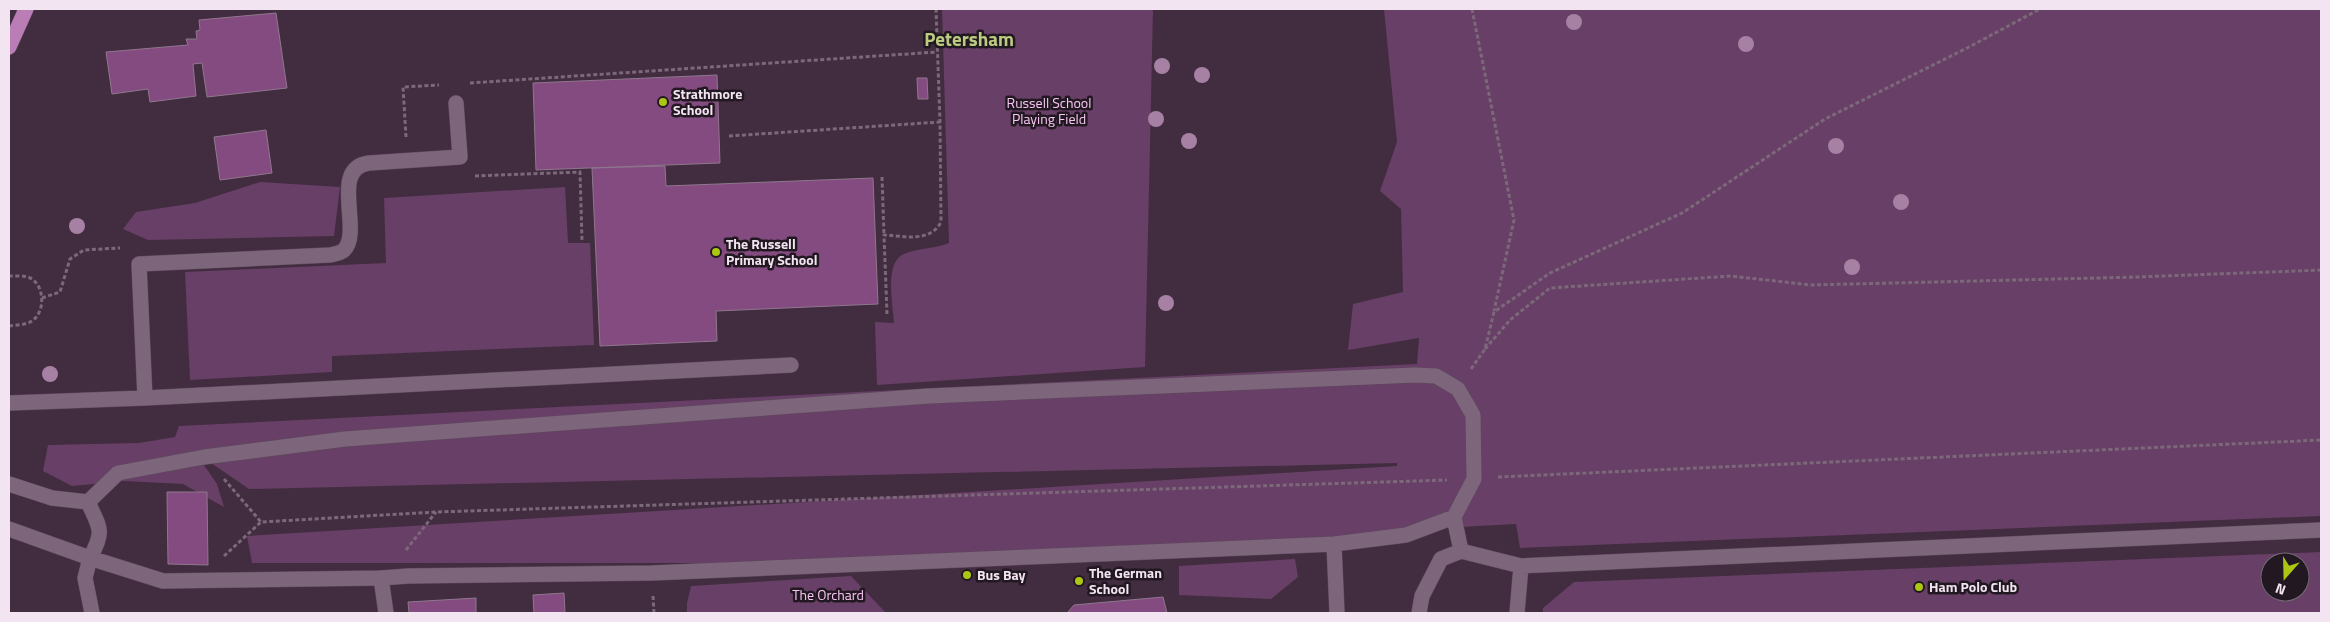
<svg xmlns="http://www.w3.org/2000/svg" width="2330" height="622" viewBox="0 0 2330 622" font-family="'Titillium Web',sans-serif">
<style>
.green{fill:#683f66;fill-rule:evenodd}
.building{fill:#834b7f;stroke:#90778e}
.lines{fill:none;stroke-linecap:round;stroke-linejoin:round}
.lane-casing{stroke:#5d4a5c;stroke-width:16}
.street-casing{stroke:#5d4a5c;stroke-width:16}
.primary-casing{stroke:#5d4a5c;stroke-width:16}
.path{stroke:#7c687a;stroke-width:3;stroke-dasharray:4 2.5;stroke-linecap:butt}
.lane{stroke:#7d657b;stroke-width:15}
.street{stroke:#7d657b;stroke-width:15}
.primary{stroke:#ba7db6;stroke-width:15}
.tree{fill:#a681a3}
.poi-dot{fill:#acc613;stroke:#221821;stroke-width:2}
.labels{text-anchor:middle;stroke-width:5;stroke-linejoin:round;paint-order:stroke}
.poi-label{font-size:14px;font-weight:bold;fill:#f2e4f1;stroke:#221821;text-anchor:start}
.park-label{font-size:14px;fill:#f8c7f4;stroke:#221821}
.district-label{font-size:19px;font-weight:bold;fill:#bbcc81;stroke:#221821}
</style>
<rect width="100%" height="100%" fill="#422c40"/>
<path class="green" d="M942 9H1153L1145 367 877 385 875 322 894 323C893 305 884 262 904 254 918 248 934 249 949 243Z
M1384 9H2321V516L1520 548 1516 524 1423 529 1406 535 887 563H252L247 536 1397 466V463L249 489 195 452 217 484 224 507 183 484 125 481 72 486 43 471 48 445 139 443 175 437 179 426 1417 364 1419 338 1348 350 1353 304 1403 292 1401 209 1380 191 1397 142Z
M260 182 340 187 334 236 148 240 123 229 136 212 195 203Z
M565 187 568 243H590L594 345 332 356V372L190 380 185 272 386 263 384 198Z
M2321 552V613H1543V608L1574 582ZM2270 562H2300V592H2270Z
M1295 559 1298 577 1271 599 1179 595V566Z
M851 576 886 613H687V603L691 586Z"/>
<path class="building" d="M276 13 287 88 207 97 202 63 193 64 196 96 150 102 148 89 112 94 106 52 188 45 186 39H197L196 31 200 30 199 20Z
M717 75 720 163 536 170 533 83Z
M917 78H927L928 99H918Z
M266 130 272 173 220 180 214 137Z
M665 166 666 186 873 178 878 304 716 311 717 341 600 346 592 168Z
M167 492H207L208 565 168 564Z
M564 593 565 613H534L533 595Z
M1163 597 1167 613H1067L1074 605Z
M476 598V613H409L408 602Z"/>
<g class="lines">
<g class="lane-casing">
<path id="lane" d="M1415 375 1436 376 1458 389 1473 415 1474 479 1454 517 1406 535 1334 544 652 573 408 576 381 578 163 581 90 558C105 530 100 529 88 502L118 473 204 457 345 439 929 396Z
M145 398 139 264 330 255C335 254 341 253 344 250 363 231 329 168 369 163L460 157 456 103
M9 403 145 398 791 365
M1454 517 1461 551 1521 566 1517 613
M1334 544 1337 613
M1521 566 2321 530
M1419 613 1422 596 1441 559 1461 551"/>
</g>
<g class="street-casing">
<path id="street" d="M9 484 52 498 88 502
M9 529 90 558 85 578 92 613
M381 578 386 613"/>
</g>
<g class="primary-casing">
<path id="primary" d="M9 47 26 9"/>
</g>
<path class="path" d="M1472 9 1514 220 1494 311
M470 83 937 52
M729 136 940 122
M406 137 403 87 439 85
M475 176 580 172 582 240
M882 177 884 235
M9 276C16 276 26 275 32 279 45 288 45 312 32 321 26 325 16 325 9 326
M42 298 60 292 70 259 84 250 120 248
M887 314 884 235C904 236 930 243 941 222L940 122 936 9
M1485 349 1510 320 1550 288 1731 276 1811 285 2138 277 2321 270
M1471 369 1485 349 1494 312 1550 273 1682 213 1825 119 1967 48 2040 9
M1498 477 2321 440
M224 479 261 522
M406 550 436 512
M224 556 261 522 436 512 1447 480
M653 596 654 613"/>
<use href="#lane" class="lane"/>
<use href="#street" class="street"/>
<use href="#primary" class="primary"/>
</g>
<g class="tree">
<circle cx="1574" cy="22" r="8"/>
<circle cx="1746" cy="44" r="8"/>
<circle cx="1162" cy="66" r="8"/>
<circle cx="1202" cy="75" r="8"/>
<circle cx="1156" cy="119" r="8"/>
<circle cx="1189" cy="141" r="8"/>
<circle cx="1836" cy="146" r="8"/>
<circle cx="1901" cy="202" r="8"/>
<circle cx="77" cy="226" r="8"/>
<circle cx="1852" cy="267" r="8"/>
<circle cx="1166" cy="303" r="8"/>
<circle cx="50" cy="374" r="8"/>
</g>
<g class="poi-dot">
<circle cx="663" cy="102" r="5"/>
<circle cx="716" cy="252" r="5"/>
<circle cx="967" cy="575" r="5"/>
<circle cx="1079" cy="581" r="5"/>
<circle cx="1919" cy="587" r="5"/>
</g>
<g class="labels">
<g class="poi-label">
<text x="673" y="99">Strathmore<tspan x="673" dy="16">School</tspan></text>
<text x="726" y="249">The Russell<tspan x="726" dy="16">Primary School</tspan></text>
<text x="1089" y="578">The German<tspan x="1089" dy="16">School</tspan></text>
<text x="977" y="580">Bus Bay</text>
<text x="1929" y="592">Ham Polo Club</text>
</g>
<g class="park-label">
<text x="1049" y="108">Russell School<tspan x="1049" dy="16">Playing Field</tspan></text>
<text x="828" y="600">The Orchard</text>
</g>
<g class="district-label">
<text x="969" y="46">Petersham</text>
</g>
</g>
<rect width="2330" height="622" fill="none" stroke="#f2e4f1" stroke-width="20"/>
<g transform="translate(2285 577) rotate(200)"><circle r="24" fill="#221821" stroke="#756a74"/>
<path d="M0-4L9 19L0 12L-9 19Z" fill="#acc613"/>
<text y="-8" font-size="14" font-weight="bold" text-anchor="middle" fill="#f2e4f1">N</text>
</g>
</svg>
